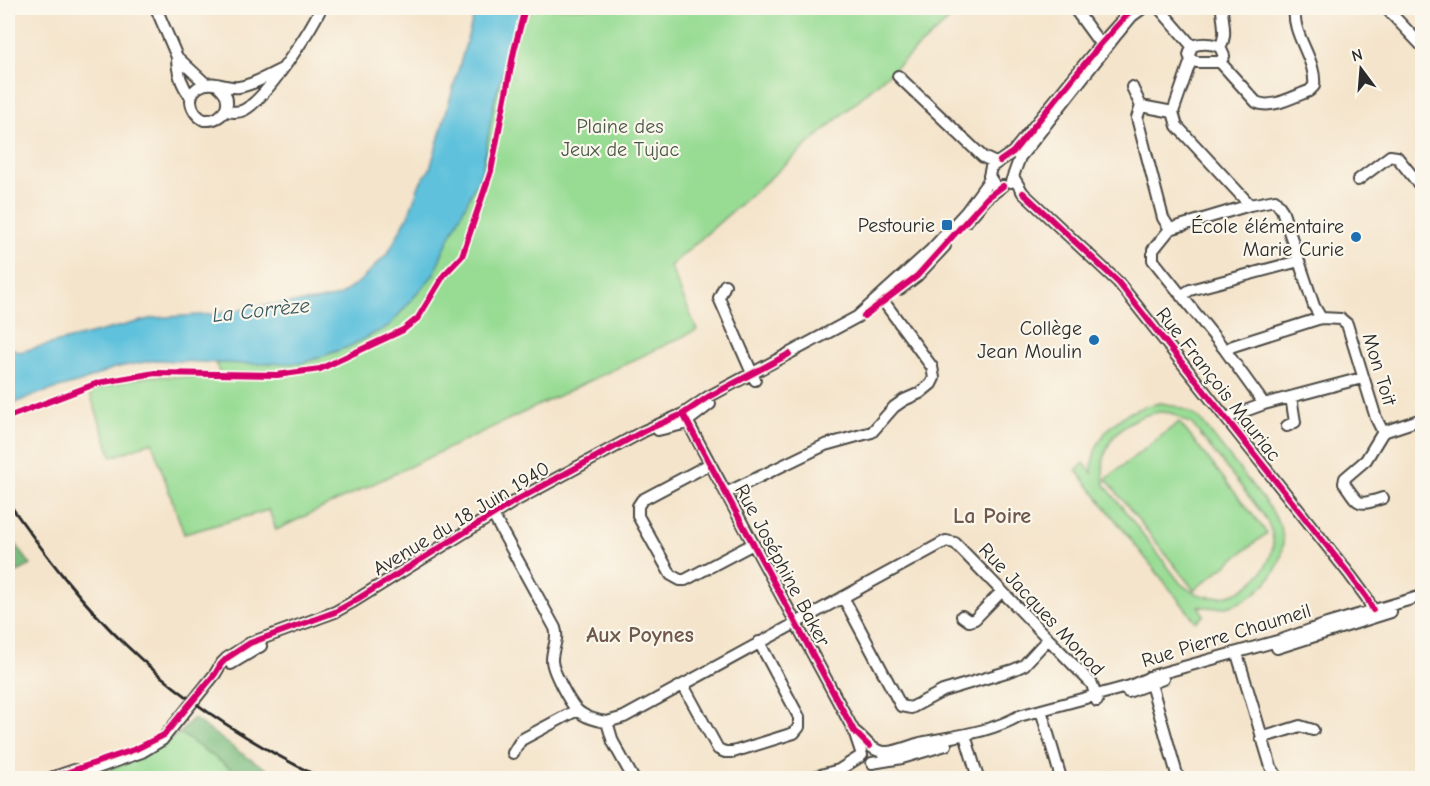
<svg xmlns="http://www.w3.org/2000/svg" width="1430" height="786" viewBox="0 0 1430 786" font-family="'Comic Neue',sans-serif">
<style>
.green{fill:#98dc94;stroke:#628460;stroke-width:1.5;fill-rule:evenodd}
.forest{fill:#7abc7e;stroke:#527454;stroke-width:1.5}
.water{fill:#5ec1dc;stroke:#447684;stroke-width:1.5}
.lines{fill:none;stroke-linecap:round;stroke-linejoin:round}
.minor-casing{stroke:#494743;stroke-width:14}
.minor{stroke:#fff;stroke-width:10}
.rail{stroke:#2b2b2b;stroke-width:3}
.cycleway-casing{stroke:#fbf7ec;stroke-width:10}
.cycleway{stroke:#d6006c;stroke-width:6}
.poi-dot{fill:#1f6fb2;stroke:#fbf7ec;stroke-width:2}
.labels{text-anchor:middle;stroke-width:4.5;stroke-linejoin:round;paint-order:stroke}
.park-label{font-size:20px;fill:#465745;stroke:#fbf7ec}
.poi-label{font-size:20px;fill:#2b2b2b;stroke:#fbf7ec;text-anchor:end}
.street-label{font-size:20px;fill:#2b2b2b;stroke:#fbf7ec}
.water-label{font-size:21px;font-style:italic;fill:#3a5860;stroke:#fbf7ec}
.quarter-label{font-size:22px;font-weight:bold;fill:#70594c;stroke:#fbf7ec}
</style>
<rect width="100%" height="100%" fill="#fbf7ec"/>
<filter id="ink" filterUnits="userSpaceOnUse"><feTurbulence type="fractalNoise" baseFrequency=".0167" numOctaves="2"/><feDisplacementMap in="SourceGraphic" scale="12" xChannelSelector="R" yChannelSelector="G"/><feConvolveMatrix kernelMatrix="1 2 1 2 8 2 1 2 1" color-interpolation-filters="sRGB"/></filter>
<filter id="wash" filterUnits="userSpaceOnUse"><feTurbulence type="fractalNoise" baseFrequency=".008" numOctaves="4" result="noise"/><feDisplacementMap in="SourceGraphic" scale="24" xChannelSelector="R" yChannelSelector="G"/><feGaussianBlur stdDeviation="1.35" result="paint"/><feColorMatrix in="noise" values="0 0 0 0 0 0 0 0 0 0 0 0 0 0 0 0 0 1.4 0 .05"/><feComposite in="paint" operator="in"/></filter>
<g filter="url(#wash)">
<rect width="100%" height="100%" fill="#f4e4cb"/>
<path class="green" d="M522 8H963L670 266 697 330 276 530 269 510 184 534 152 442 112 457 89 391 128 380 152 376 221 378 216 363H303L348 347 389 326 434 274 443 251 483 166 494 103Z
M1161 403C1176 405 1186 409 1199 418L1270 508C1276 518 1282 527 1283 539 1285 571 1256 600 1226 607 1216 609 1207 607 1198 606L1204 615 1196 622 1076 470 1084 463 1092 473C1091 434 1124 408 1161 403ZM1160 412 1171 413 1192 424 1262 513C1267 521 1272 529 1273 539 1275 570 1240 600 1211 597 1199 596 1190 591 1181 584L1105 485C1096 445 1121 418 1160 412Z
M1179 422 1267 533 1194 590 1106 479Z
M180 733 244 778H84L140 758Z"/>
<path class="forest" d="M8 534 31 565 8 577Z
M193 718 242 754 281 778H244L180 733Z"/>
<path class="water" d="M476 8H522L494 103 482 172 443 251 434 274 389 326 348 347 303 363 244 364 156 360 114 368 83 381 31 396 8 406V346L19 352 153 318 216 314 269 305 315 301 339 296 360 281 388 253 408 216 420 183 430 169Z"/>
</g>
<g filter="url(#ink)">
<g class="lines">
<g class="minor-casing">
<path id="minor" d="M156 8 177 57 206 84
M1074 8 1104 49
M1159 8 1192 46
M1386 8 1422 46
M1192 46 1189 55 1191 60 1173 112 1177 126 1250 205 1275 200 1282 210 1314 306 1321 318 1341 319 1347 324 1376 418 1383 432 1422 419
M1192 46C1200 43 1212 43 1220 47
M177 57C177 71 182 86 191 97
M1191 60 1197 62H1220
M1220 62 1256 102C1271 110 1294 96 1309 91L1314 86C1317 59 1291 35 1295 8
M1220 62 1224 56 1220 47C1228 35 1222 21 1222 8
M898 76 983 157 996 163
M217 85C236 98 226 122 204 120 190 113 184 92 203 85 214 80 227 89 239 87 254 85 269 75 282 69
M1132 87 1141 106 1137 118 1163 218 1170 229
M1141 106 1173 112
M226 111C232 112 238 113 244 110 266 99 310 31 321 8
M1014 178 1023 193 1118 282 1350 575 1367 598 1374 614
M1358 180 1390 156 1397 157 1422 188
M1011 182 1020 157 1029 146 1117 34 1132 16 1143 8
M994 184 989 176 991 167 1013 152 1100 45 1133 8
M1250 205 1170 229 1153 250V260L1225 350 1264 404
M967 221 987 198 1003 186
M725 285 719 298 755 380
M900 289 917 276 945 246
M1181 296 1190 290 1299 261
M1225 350 1233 346 1321 318
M685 417 854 731 862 755
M1226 418 1264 404 1362 378
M1287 426 1295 422 1291 397
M658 430 684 424 710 404
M710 464 642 500 638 506V516L671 575 680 580H685L753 544
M726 493 825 445 872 432 894 407 904 400 920 393 931 384 934 378 932 367 884 302
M1383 498C1357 506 1360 506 1344 483L1345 478 1366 460 1383 432
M493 515 555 628C559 640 552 648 552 660 552 670 569 702 577 710 584 717 597 721 607 722L613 742 633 778
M843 597 901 706 911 708 943 691 1013 670 1024 665 1048 639
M962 616 969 621 975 619 1001 592
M1277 648 1391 612
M1238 657 1271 767 1278 778
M231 664 261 646
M1149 677 1178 778
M683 685 718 749 725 752H733L794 733 799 727V717L759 642
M1128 692 1163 679
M1041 710 1061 778
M607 722 624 717 946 541 955 543 1092 684 1097 701
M854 731C865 738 869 750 884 752 896 753 908 746 920 743 953 736 989 733 1019 716L1130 686 1155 675 1281 640 1327 624 1422 596
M965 735 978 778
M1261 738 1300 726 1313 730
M513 753 521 740 577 710
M872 763 902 758 946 745
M51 778 75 770
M69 778 142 752 162 740 215 674 221 664 227 658 250 643 335 612 351 603 515 501 644 431 683 414 708 397 857 317 931 250 966 212 990 179
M810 778 839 770 861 756"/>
</g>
<use href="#minor" class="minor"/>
<path class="rail" d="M8 502C44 553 82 604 128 647 183 700 252 744 321 778"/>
<g class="cycleway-casing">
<path id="cycleway" d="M1000 161 1013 152 1100 45 1133 8
M1023 193 1118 282 1350 575 1367 598 1373 610
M864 316 917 276 987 198 1003 186
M683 414 854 731 869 746
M8 417 98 383 155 373 277 375 320 369 403 330 418 318 444 275 462 256 491 171 514 51 525 8
M51 778 136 749 164 735 215 674 221 664 227 658 250 643 335 612 351 603 515 501 644 431 683 414 708 397 789 354"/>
</g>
<use href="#cycleway" class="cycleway"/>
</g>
</g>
<g class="poi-dot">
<rect x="941" y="219" width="12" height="12" rx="3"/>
<circle cx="1356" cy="237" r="6"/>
<circle cx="1094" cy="340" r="6"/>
</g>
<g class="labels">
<g class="park-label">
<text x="620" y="133">Plaine des<tspan x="620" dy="23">Jeux de Tujac</tspan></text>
</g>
<g class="poi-label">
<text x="935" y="232">Pestourie</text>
<text x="1344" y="233">École élémentaire<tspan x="1344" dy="23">Marie Curie</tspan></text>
<text x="1082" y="335">Collège<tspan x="1082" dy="23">Jean Moulin</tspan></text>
</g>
<g class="street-label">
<text transform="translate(1380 369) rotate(73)" y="7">Mon Toit</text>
<text transform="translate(1219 384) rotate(52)" y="7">Rue François Mauriac</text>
<text transform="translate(461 518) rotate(-31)" y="7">Avenue du 18 Juin 1940</text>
<text transform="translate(783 565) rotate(62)" y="7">Rue Joséphine Baker</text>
<text transform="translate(1042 609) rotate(47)" y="7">Rue Jacques Monod</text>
<text transform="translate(1226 635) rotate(-17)" y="7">Rue Pierre Chaumeil</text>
</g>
<g class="water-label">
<text transform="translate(261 310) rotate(-6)" y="7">La Corrèze</text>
</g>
<g class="quarter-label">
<text x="992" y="523">La Poire</text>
<text x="640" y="642">Aux Poynes</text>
</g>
</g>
<rect width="1430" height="786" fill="none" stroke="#fbf7ec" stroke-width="30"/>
<g transform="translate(1361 69) rotate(344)" stroke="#fbf7ec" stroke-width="4.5" paint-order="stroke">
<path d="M0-4.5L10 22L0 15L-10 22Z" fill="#2b2b2b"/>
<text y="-9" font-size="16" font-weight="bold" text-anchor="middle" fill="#2b2b2b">N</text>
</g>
</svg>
